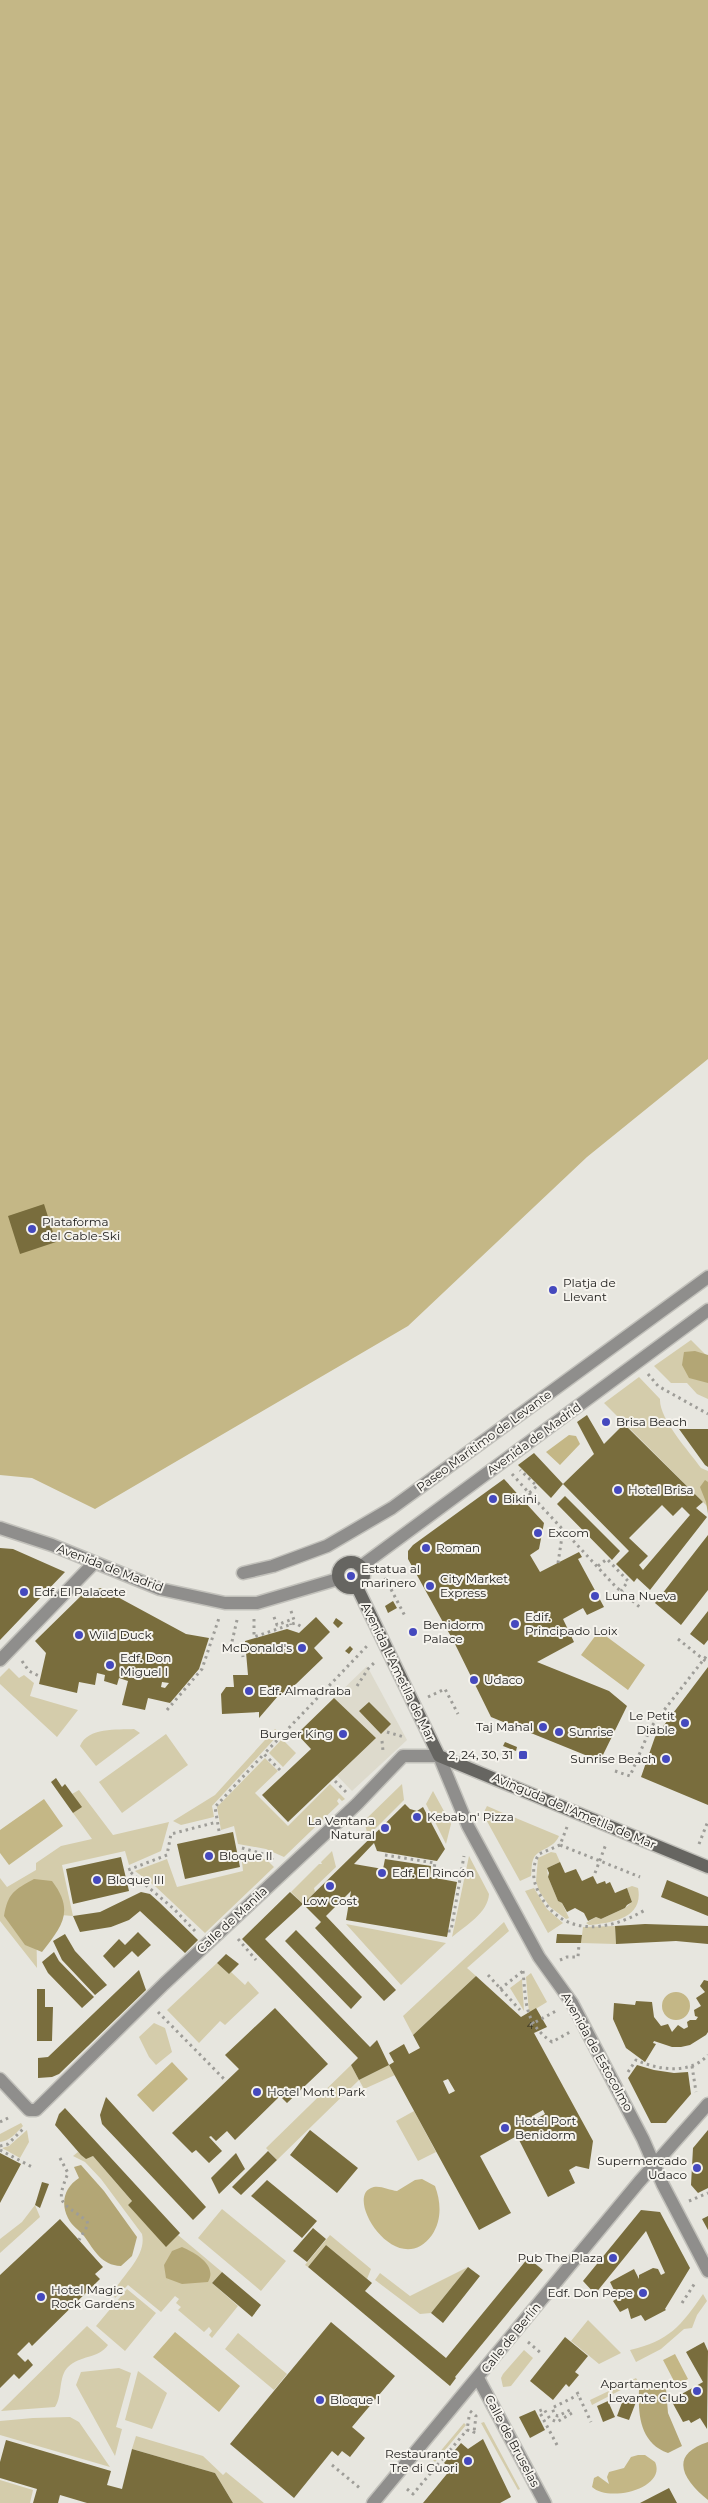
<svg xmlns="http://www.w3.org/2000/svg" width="708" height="2503" viewBox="0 0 708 2503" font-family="Montserrat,sans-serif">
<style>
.built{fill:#dddacc}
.green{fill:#d4ccab}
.forest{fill:#b3a675}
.water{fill:#c4b786}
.building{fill:#796d3d;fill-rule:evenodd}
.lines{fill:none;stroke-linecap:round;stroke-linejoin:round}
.street-casing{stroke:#c2c1bb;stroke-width:15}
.secondary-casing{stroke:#c2c1bb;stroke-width:15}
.path{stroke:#9e9d98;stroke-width:3;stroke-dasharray:2.5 4;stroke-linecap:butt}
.street{stroke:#8f8e8c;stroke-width:12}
.secondary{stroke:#666561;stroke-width:12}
.poi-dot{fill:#4549be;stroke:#f5f3ed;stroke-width:2}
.labels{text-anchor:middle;stroke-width:4;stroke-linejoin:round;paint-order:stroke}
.number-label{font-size:10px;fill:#333022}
.poi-label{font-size:12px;fill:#1c1b19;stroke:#f5f3ed;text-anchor:start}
.street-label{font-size:12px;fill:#1c1b19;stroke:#f5f3ed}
</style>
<rect width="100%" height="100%" fill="#e7e6df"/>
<path class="built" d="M367 1666 407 1740 352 1791 297 1734Z"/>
<path class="green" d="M691 1340 708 1357V1399L697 1394 687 1383H671L654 1366Z
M639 1377 660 1399C659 1419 689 1451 701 1468L708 1471V1507L604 1403Z
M9 1668 19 1678 24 1675 34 1683 30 1696 78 1710 57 1737 0 1684V1677Z
M134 1729 140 1733 96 1766 80 1746C88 1727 117 1730 134 1729Z
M275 1729 280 1733 212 1806 214 1817 181 1825 173 1821 215 1795Z
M166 1734 188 1765 122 1813 99 1782Z
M282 1739 296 1753 283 1767 269 1753Z
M265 1758 278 1771 255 1793 288 1826 330 1784 345 1799 342 1801 339 1798 337 1801 339 1804 284 1857 266 1849 238 1844 234 1826 221 1830 217 1807Z
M402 1784 404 1800 368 1836 364 1821Z
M79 1790 113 1835 169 1822 161 1851 129 1865 125 1851 62 1865 73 1916 36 1913 37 1968 0 1921V1878L7 1887 36 1870V1863L61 1846 92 1839 73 1813 81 1807 72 1794Z
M433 1791 451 1824 446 1844 426 1804Z
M487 1806 503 1813V1815L506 1814 559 1836C553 1850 537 1848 533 1860 531 1865 532 1871 531 1876L520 1881 483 1814Z
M332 1851 336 1867 314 1888 315 1892 303 1904 291 1892 319 1864H322L321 1862Z
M551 1852 556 1853 560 1862 547 1868 548 1877 558 1901 562 1903 569 1918 566 1919 550 1907 539 1891 536 1881 538 1858Z
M241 1853 267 1860 274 1867 205 1933 156 1887 135 1871 167 1859 177 1887 243 1871Z
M469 1856 489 1894C488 1913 465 1926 452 1937Z
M632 1886 638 1888C644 1918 612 1923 589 1925L586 1923 596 1917 601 1919 625 1908 632 1902 627 1888Z
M534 1888 547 1909 563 1923 548 1933 525 1891Z
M504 1922 509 1931 467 1968 476 1976 413 2035 403 2016Z
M346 1924 446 1943 401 1985Z
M615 1926 616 1944 581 1943 583 1927Z
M217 1963 229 1974 231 1972 245 1985 248 1981 259 1993 225 2025 220 2021 199 2043 167 2010Z
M531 1973 547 2002 529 2013 526 1977Z
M522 1979 524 2011 510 1988Z
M154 2023 165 2028 172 2052 156 2065 149 2057 139 2037Z
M351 2065 359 2080 389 2065 395 2075 364 2089 359 2080 277 2160 266 2148Z
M414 2111 436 2152 418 2161 396 2121Z
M21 2123 23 2126C16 2133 10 2141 0 2142V2134Z
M27 2130 29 2142 20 2158 2 2148 9 2146Z
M78 2152 86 2158 93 2156 132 2201 128 2205 166 2246 178 2235 222 2272 212 2283 238 2306 212 2338 209 2335 212 2331 209 2327 204 2332 178 2310 181 2307 176 2303 179 2299 175 2296 161 2312 128 2285 115 2298 113 2293C123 2274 147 2256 142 2234L101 2179 85 2162 73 2156Z
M35 2205 40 2217 0 2253V2239L22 2222Z
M222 2209 286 2261 261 2291 198 2238Z
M330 2235 371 2269 367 2279 326 2245 308 2267 305 2265Z
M468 2267 431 2313 420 2314 375 2280 380 2273 410 2296Z
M127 2289 156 2313 125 2351 96 2326Z
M703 2294 707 2301 697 2315 692 2328 684 2329 661 2349 636 2362 630 2350C669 2341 681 2326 703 2294Z
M588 2320 621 2353 599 2364 571 2341Z
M87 2326 108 2345C98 2359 80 2355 68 2367 58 2377 63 2395 55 2407L1 2411Z
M238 2333 287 2374 274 2390 225 2349Z
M524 2350 533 2358 511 2386 503 2387 501 2378 503 2374Z
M119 2368 131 2373 116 2427 122 2429 115 2456 76 2385 81 2372Z
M138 2371 167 2393 152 2429 125 2420Z
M636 2378 638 2381 592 2405 590 2400Z
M70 2417 79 2422 110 2467 0 2435V2421L33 2418Z
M484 2422 520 2489 518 2490 481 2423Z
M464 2423 466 2425 435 2462 433 2460Z
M136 2436 203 2456 223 2475 226 2472 264 2503H233L215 2473 132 2449Z
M0 2480 33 2490 30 2503H0Z"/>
<path class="forest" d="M695 1351 708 1355V1383L689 1378 682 1365 684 1352Z
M705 1480 708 1482V1514L706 1502 700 1487Z
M34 1879 52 1881C75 1911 62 1926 42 1952L25 1945 4 1916C8 1893 14 1890 34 1879Z
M81 2165 104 2191 137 2237 132 2256 121 2266C101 2265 95 2251 84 2236 79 2230 71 2225 68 2218 60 2202 65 2187 79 2178L74 2167Z
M182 2247C195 2253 218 2265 208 2282L182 2284 166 2278 164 2265 172 2251Z
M650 2384 666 2389 668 2413 682 2446 668 2453C640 2443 638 2415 639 2390Z
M708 2442V2500C683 2480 668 2455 708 2442Z"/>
<path class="water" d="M0 0H708V1059L587 1157 408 1326 95 1509 32 1478 0 1475Z
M569 1435 576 1436 580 1444 560 1465 546 1452Z
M599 1631 645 1665 628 1690 581 1655Z
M44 1799 63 1826 9 1865 0 1853V1830Z
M662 2006a14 14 0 1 1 28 0a14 14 0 1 1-28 0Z
M172 2062 188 2079 153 2112 137 2095Z
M422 2179 435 2186C441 2202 442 2220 432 2235 398 2282 344 2199 371 2188 378 2184 389 2190 397 2191L415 2180Z
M175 2332 240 2386 219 2412 153 2357Z
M675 2354 688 2379 676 2385 663 2360Z
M638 2455H645L655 2462C667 2488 609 2503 592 2487L594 2478 598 2476 609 2484 607 2477 609 2472 624 2468 631 2457Z"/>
<path class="building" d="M44 1204 56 1242 20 1254 8 1216Z
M587 1415 604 1444 624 1424 703 1502 696 1508 707 1517 650 1590 637 1578 634 1582 616 1564 629 1551 563 1484 594 1454 577 1422ZM662 1505 673 1516 682 1507 690 1515 643 1570 639 1565 648 1556 629 1538Z
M679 1429H708V1467L705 1465Z
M534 1453 563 1484 551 1498 518 1465Z
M504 1479 544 1523 539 1549 530 1555 540 1572 579 1552 582 1557 578 1559 604 1607 587 1615 583 1608 563 1619 574 1642 537 1662 609 1691 627 1706 600 1761 491 1717 454 1642 408 1559V1551L413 1545Z
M565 1496 620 1551 612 1560 557 1504Z
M708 1535V1590L681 1625 655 1603Z
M0 1548 13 1549 65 1572 0 1640Z
M101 1588 186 1634 209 1638 199 1669 170 1703 148 1698 145 1710 122 1705 128 1681 119 1678 117 1685 104 1681 105 1675 97 1673 95 1685 79 1682 77 1693 39 1684 46 1653 35 1641 86 1591ZM162 1682 169 1683 165 1688 161 1687Z
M393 1601 397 1608 388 1613 385 1606Z
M708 1611V1640L704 1645 690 1634Z
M316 1617 330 1632 314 1648 323 1658 296 1684 278 1696 259 1718V1712L222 1714 221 1694 226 1687H234L233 1675H248L245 1641 287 1629 299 1633Z
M336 1618 343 1623 338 1628 333 1623Z
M350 1646 353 1649 349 1654 345 1651Z
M708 1667V1805L641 1777 655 1737Z
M334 1698 376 1738 288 1822 262 1795 311 1749 297 1734Z
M369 1702 391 1724 381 1734 359 1711Z
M505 1742 517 1747 516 1751 503 1746Z
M56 1778 62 1787 65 1784 82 1807 73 1813 51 1782Z
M405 1804 410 1809 417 1811 423 1807 445 1849 437 1861 377 1851 374 1843 354 1864 383 1869 385 1859 431 1866 430 1877 457 1882 447 1937 346 1920 351 1891 326 1916 396 1990 384 2001 315 1928 321 1922 303 1904Z
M233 1832 240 1867 185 1879 177 1844Z
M121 1857 129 1891 73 1904 66 1869Z
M560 1862 565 1873 576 1869 582 1881 593 1876 597 1884 605 1881 606 1884 610 1882 615 1893 627 1888 632 1902 627 1905 625 1908 601 1919 596 1917 588 1921 584 1913 575 1908 567 1912 562 1903 558 1901 548 1877 549 1873 547 1868Z
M667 1880 708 1897V1916L661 1897Z
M141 1892 150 1894 159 1902 198 1940 185 1953 140 1911 129 1920 111 1927 80 1932 73 1916 100 1912Z
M290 1892 303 1904 265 1939 370 2047 377 2040 389 2065 359 2080 351 2065 358 2058 242 1939Z
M645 1924 708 1926V1944L676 1941 616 1944 615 1926Z
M296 1930 362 1997 351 2009 285 1941Z
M138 1932 151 1945 138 1957 132 1951 114 1968 103 1956 119 1939 125 1945Z
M65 1934 75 1951 107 1985 95 1995 62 1960 53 1941Z
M557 1934 582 1935 581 1943H556Z
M54 1952 59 1961 94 1997 82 2008 48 1973 42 1962Z
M226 1954 239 1964 229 1974 217 1963Z
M139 1970 146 1990 59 2074 52 2077 38 2078V2058L48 2057Z
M476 1976 521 2017 536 2008 547 2027 534 2033 593 2141 589 2169 576 2166 569 2170 575 2183 548 2197 517 2136 480 2156 511 2213 479 2230 389 2065 394 2062 389 2053 404 2044 409 2054 420 2048 413 2035ZM448 2079 455 2091 449 2094 443 2081ZM543 2110 545 2114 536 2119 534 2115Z
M704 1980 708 1981V2032L706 2035 690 2045 681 2047H672L654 2041 653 2043 656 2044 645 2062 626 2048 613 2019 614 2003 635 2005 636 2001 652 2002 654 2017 661 2026 668 2024 672 2032 678 2025 684 2029 688 2027 687 2022 690 2020H696L698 2017 695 2016 694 2010 701 2006 696 1998 705 1992 700 1986Z
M37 1989H45V2007H53L52 2041H37Z
M275 2008 328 2064 287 2103 280 2096 235 2140 227 2131 216 2141 211 2136 209 2137 222 2151 209 2163 196 2150 192 2153 172 2133 239 2069 225 2055Z
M637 2065 654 2070 674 2073 688 2072 691 2094 666 2123H651L628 2078Z
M106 2097 206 2207 193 2220 102 2124 100 2115Z
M65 2108 180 2233 166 2247 128 2205 132 2201 93 2156 86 2159 81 2155 55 2125 59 2114Z
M310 2130 358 2168 337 2193 290 2155Z
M708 2130V2188L698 2193 691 2185 693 2148Z
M268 2151 277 2160 241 2195 232 2187Z
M0 2153 21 2164 0 2203Z
M236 2153 245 2169 219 2194 211 2178Z
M267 2180 317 2221 302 2238 251 2196Z
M42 2182 49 2184 40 2208 35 2205Z
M641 2210 660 2212 690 2268 665 2309 666 2310 645 2321 641 2315 631 2319 628 2308 620 2312 613 2301 618 2298 610 2282 634 2269 639 2279V2275L653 2268 658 2269 661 2275 665 2273 646 2231 595 2294 583 2281Z
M708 2216V2230L702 2219Z
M60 2219 103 2267 95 2274 100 2279 32 2346 29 2342 17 2354 25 2362 28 2359 33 2365 19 2379 14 2374 0 2388V2275Z
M313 2228 326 2239 307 2262 293 2251Z
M326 2245 372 2283 365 2291 446 2358 528 2258 543 2270 455 2377 456 2378 450 2386 308 2267Z
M468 2267 480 2276 443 2323 431 2313Z
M222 2272 261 2305 252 2317 212 2283Z
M331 2322 395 2376 352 2427 365 2438 350 2457 342 2451 338 2456 332 2451 294 2498 230 2444Z
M565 2337 588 2356 575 2372 579 2375 569 2387 566 2384 553 2400 530 2381Z
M704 2342 708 2351 707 2429 700 2418 691 2423 689 2420 683 2422 671 2400 703 2382 686 2352Z
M624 2397 636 2402 629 2420 617 2416Z
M608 2401 615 2417 603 2422 597 2406Z
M535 2410 545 2430 530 2438 519 2417Z
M483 2439 511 2497 500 2503H423L451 2469 444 2463 461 2443 468 2449Z
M6 2440 111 2471 107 2485 122 2489 132 2449 215 2473 233 2503H87L60 2495 58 2503H33L37 2489 0 2478V2462Z
M669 2488 677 2503H640Z"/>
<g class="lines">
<g class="street-casing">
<path id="street" d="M0 1528 52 1545 160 1589 225 1603H257L338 1579
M360 1567 708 1310
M243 1573 273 1566 327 1546 392 1508 708 1277
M0 1660 94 1563
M0 2079 29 2110H36L164 1984 357 1804 403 1756H439L468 1826 539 1957 572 2003 643 2139 663 2185 708 2271
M478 2378 545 2503
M373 2503 639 2182 708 2104"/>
</g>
<g class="secondary-casing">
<path id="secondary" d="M338 1575a13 13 0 1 1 26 0a13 13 0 1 1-26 0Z
M357 1587 439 1756 708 1867"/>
</g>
<path class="path" d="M648 1374 658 1386 708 1414
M512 1474 529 1493 537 1486 520 1470
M529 1493 616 1587 642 1609
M558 1563 563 1530
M598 1566 607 1559 628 1581 621 1591
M382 1572 406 1618
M291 1611 295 1623
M274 1617 277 1625 290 1620 291 1625
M254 1619V1637L295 1623 304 1628
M237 1620 231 1646 242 1648 243 1657
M678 1639 708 1663
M22 1661 29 1671 41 1677
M357 1686 368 1669 375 1662
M428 1697 445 1689 458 1714
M167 1710 202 1669 219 1618
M387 1732 404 1737
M382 1741 383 1751
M280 1770 264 1754 367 1646
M615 1771 630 1776 651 1727 708 1654
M335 1781 346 1792
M567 1827 560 1845 640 1877
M219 1831 215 1807 264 1754
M699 1844 708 1821
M560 1845 539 1854C532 1865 532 1879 538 1891 560 1937 606 1933 645 1910
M242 1848 267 1855 273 1860
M385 1855 435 1863 433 1874 461 1878
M595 1873 606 1844
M195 1931 174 1909 128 1870 167 1855 171 1834 217 1822
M448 1931H451L464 1856
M238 1939 256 1960
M560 1960 567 1957H578L579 1944
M523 1971C526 2002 524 2023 552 2042L570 2032
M488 1975 520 2010
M500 1989 523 1971
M158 2012 226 2081
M530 2025 556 2011
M692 2066 696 2092
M628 2072 636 2060C658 2070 690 2075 708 2055
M0 2122 10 2117
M0 2146 8 2144 25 2127
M0 2150 34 2168
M60 2158 68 2173C55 2205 61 2201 87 2221L88 2225 79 2240
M689 2201 708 2193
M682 2303 695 2283
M528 2342 542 2354
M577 2392 591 2422
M470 2411 476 2416 474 2432
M469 2417 467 2430 474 2432 472 2437
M557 2445 539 2411 544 2409 550 2419 557 2422 572 2413 570 2410 558 2416 555 2415 552 2408 578 2395
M332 2465 361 2489
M407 2489 413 2494 467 2430"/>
<use href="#street" class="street"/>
<use href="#secondary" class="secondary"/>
</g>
<g class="poi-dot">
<circle cx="32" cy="1229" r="5"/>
<circle cx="553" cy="1290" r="5"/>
<circle cx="606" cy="1422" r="5"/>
<circle cx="618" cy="1490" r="5"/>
<circle cx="493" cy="1499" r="5"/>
<circle cx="538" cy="1533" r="5"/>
<circle cx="426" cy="1548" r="5"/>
<circle cx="351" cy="1576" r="5"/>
<circle cx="430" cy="1586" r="5"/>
<circle cx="24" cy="1592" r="5"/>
<circle cx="595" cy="1596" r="5"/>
<circle cx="515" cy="1624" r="5"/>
<circle cx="413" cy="1632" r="5"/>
<circle cx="79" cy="1635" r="5"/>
<circle cx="302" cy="1648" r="5"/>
<circle cx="110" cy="1665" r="5"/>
<circle cx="474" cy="1680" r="5"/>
<circle cx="249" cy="1691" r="5"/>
<circle cx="685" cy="1723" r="5"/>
<circle cx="543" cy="1727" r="5"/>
<circle cx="559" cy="1732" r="5"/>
<circle cx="343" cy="1734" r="5"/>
<rect x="518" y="1750" width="10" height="10" rx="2.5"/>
<circle cx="666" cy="1759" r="5"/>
<circle cx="417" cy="1817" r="5"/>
<circle cx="385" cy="1828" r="5"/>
<circle cx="209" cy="1856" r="5"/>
<circle cx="382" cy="1873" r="5"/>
<circle cx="97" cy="1880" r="5"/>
<circle cx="330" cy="1886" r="5"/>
<circle cx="257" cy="2092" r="5"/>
<circle cx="505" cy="2128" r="5"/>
<circle cx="697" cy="2168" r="5"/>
<circle cx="613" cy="2258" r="5"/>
<circle cx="643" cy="2293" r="5"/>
<circle cx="41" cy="2297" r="5"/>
<circle cx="697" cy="2391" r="5"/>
<circle cx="320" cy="2400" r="5"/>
<circle cx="468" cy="2461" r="5"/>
</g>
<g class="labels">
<g class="number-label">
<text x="530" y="2029">4</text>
</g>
<g class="poi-label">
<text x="42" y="1226">Plataforma<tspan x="42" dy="14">del Cable-Ski</tspan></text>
<text x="563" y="1287">Platja de<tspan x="563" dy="14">Llevant</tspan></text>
<text x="616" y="1426">Brisa Beach</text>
<text x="628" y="1494">Hotel Brisa</text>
<text x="503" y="1503">Bikini</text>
<text x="548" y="1537">Excom</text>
<text x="436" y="1552">Roman</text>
<text x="361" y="1573">Estatua al<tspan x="361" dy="14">marinero</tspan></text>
<text x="440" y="1583">City Market<tspan x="440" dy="14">Express</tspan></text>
<text x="34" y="1596">Edf. El Palacete</text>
<text x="605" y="1600">Luna Nueva</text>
<text x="525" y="1621">Edif.<tspan x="525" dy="14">Principado Loix</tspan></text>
<text x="423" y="1629">Benidorm<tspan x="423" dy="14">Palace</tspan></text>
<text x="89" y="1639">Wild Duck</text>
<text x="292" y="1652" text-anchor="end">McDonald's</text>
<text x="120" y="1662">Edf. Don<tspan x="120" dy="14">Miguel I</tspan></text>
<text x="484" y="1684">Udaco</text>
<text x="259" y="1695">Edf. Almadraba</text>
<text x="675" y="1720" text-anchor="end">Le Petit<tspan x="675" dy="14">Diable</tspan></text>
<text x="533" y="1731" text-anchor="end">Taj Mahal</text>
<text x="569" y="1736">Sunrise</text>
<text x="333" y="1738" text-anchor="end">Burger King</text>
<text x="513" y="1759" text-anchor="end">2, 24, 30, 31</text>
<text x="656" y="1763" text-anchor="end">Sunrise Beach</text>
<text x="427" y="1821">Kebab n' Pizza</text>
<text x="375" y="1825" text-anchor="end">La Ventana<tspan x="375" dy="14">Natural</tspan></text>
<text x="219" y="1860">Bloque II</text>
<text x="392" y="1877">Edf. El Rincón</text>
<text x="107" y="1884">Bloque III</text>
<text x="330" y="1905" text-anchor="middle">Low Cost</text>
<text x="267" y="2096">Hotel Mont Park</text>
<text x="515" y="2125">Hotel Port<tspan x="515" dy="14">Benidorm</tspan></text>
<text x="687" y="2165" text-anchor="end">Supermercado<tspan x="687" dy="14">Udaco</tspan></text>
<text x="603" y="2262" text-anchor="end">Pub The Plaza</text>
<text x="51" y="2294">Hotel Magic<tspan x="51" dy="14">Rock Gardens</tspan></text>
<text x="633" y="2297" text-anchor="end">Edf. Don Pepe</text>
<text x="687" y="2388" text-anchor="end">Apartamentos<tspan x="687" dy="14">Levante Club</tspan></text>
<text x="330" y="2404">Bloque I</text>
<text x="458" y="2458" text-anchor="end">Restaurante<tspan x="458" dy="14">Tre di Cuori</tspan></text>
</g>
<g class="street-label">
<text transform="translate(534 1439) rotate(-36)" y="4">Avenida de Madrid</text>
<text transform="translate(484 1441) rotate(-36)" y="4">Paseo Marítimo de Levante</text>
<text transform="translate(110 1568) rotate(21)" y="4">Avenida de Madrid</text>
<text transform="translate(398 1672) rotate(64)" y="4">Avenida L'Ametlla de Mar</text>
<text transform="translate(574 1811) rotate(23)" y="4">Avinguda de l'Ametlla de Mar</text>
<text transform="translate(232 1920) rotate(-43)" y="4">Calle de Manila</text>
<text transform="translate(597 2052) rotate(61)" y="4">Avenida de Estocolmo</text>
<text transform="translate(511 2338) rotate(-51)" y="4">Calle de Berlín</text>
<text transform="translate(512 2441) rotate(62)" y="4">Calle de Bruselas</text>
</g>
</g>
</svg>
